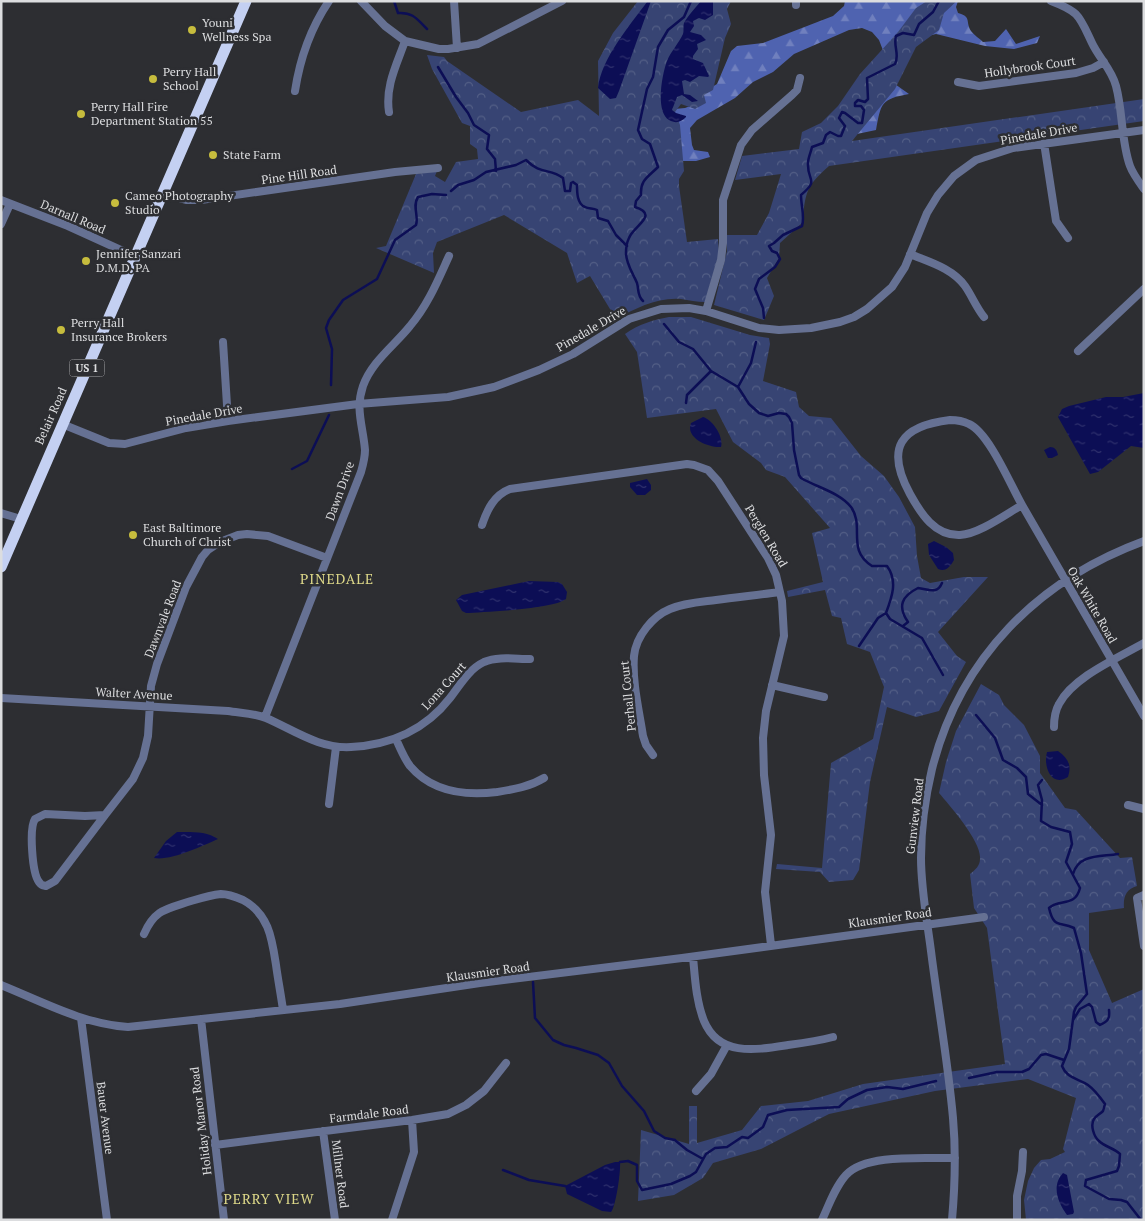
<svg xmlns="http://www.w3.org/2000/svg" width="1145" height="1221" viewBox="0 0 1145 1221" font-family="'PT Serif',serif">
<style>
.forest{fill:url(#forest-firs)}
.park{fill:url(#park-crowns)}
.water{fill:url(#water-ripples)}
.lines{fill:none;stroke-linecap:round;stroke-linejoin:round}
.stream{stroke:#0c0e55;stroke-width:2.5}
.minor{stroke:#667193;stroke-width:8}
.highway{stroke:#c4d0f2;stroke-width:11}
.poi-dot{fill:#c6bc3d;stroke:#2d2e32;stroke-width:2}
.labels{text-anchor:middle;stroke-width:5;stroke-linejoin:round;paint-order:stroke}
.shield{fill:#2d2e32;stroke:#a8a8ab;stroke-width:1}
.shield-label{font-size:11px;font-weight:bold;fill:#dcdddf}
.poi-label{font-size:12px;fill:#dcdddf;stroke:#2d2e32;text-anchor:start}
.street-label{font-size:12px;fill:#dcdddf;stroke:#2d2e32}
.neighbourhood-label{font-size:14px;letter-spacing:1px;fill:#dcd788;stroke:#2d2e32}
</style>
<defs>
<pattern id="forest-firs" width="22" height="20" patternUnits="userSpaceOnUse" patternTransform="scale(1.25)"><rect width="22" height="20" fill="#4f63b0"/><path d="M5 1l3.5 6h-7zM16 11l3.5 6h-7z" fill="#7080be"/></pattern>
<pattern id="park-crowns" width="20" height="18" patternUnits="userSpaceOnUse" patternTransform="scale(1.25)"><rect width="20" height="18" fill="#374473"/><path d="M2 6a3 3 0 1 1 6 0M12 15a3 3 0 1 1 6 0" fill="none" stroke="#535f86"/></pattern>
<pattern id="water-ripples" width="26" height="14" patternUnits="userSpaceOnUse" patternTransform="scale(1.25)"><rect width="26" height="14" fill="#0c0e55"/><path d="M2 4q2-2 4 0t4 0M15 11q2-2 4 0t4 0" fill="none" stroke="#2f316d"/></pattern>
</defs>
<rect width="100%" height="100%" fill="#2d2e32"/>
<path class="forest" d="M845 1H958L956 7 958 13C972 17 965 21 971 31 974 35 980 39 983 42L995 41 1006 29 1016 44 1040 36 1037 43 1014 49 985 46 936 34 919 38 892 82 909 94C881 99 881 103 876 130L814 143 884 53 879 40 872 32 862 28 849 30 794 54 773 72 753 82 735 98 697 120 690 128 692 145 694 150 708 152 710 157 696 161H678L664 110 685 108 701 102 704 92 717 84 731 51 737 46 763 43 833 16 844 6Z"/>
<path class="park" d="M638 1H731L727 9 731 24 725 38 713 90 704 95 706 103 695 109 681 104 675 112 680 125 684 171 679 179V186L687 242 718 239 719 254 705 302C697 302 689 300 681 299 658 297 636 308 616 319L590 276 577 283 567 253 504 215 437 242 433 253 434 273 376 248 386 246 416 174 437 171 435 176 445 182 456 162 478 159 477 149 470 144V126L462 123 432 69 427 55 444 57 447 61 521 112 578 100 599 116 598 61 613 33Z
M927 1H957L944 13 939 30 916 47 895 89 852 141 1144 99V121L829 166C805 187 806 192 802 223L780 243 779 258 767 278 774 296 764 320 714 305 727 251V235H757L769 213 781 174 735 180 742 156 799 149 802 132 821 123 838 106 860 74 898 32 916 8Z
M669 317H691L750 335 769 338 770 344 763 381 796 392 799 407 809 416 831 418 861 456 884 476 899 497 915 527 917 556 921 578 930 583 964 577H988L938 632 957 656 966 662 939 711 916 717 887 707 870 782 859 870 853 880 829 882 820 872 776 869 777 864 822 868 831 763 873 739 884 687 870 652 847 644 841 618 832 616 825 590 788 597 787 591 823 582 812 533 830 528 785 477 766 470 761 463 733 442 716 409 647 418 637 352 625 334C639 324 653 320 669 317Z
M981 684 999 695 1004 705 1024 725 1040 756V773L1065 808 1076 810 1120 858 1132 857 1137 886C1126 889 1123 897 1124 908L1089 913V950L1112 1003 1144 989V1220H1026L1024 1200 1028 1181 1034 1168 1041 1160 1050 1159 1065 1152 1063 1149 1076 1098 1028 1079 935 1091 829 1114 761 1149 713 1163 703 1178 674 1195 638 1201 641 1130 689 1144V1106H697V1143L742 1130 761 1106 808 1101 863 1084 1005 1064 987 928 974 908 970 874C975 870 980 866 980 859 982 842 950 806 939 793L946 762 956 731Z"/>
<path class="water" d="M651 1 619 91 616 98 610 99 598 88C601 59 630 25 647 2Z
M701 1H713V15L705 20 699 18 693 21 694 26 690 32 701 35 706 40 697 44 698 49 693 56V59L703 63 709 76 708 77 699 76 690 82 685 80 682 81 684 94 690 95 698 101 692 102 682 95 677 97 672 110 676 113 686 116V117C681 122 676 124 669 120 655 112 662 74 667 61 671 51 679 43 683 34 684 31 683 26 684 23 688 16 695 8 701 1Z
M1144 393V448L1131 446 1098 472 1090 474 1058 417 1062 409 1069 406 1106 397H1123Z
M703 417C713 420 724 437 721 447 708 448 685 438 691 423Z
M1050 447C1055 447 1057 450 1058 455L1052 458H1048L1044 450Z
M647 479 651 485V490L645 495H637L630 487V483Z
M934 541 946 547 953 553 954 560C950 567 946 572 938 569L929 555 928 544Z
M529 581 558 582 562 584 567 592 566 599C554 609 484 612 466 613L462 611 456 600 462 595Z
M1058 751C1068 758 1072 765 1068 777 1051 788 1043 766 1047 752Z
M177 832C191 832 207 831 218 839 202 846 171 861 154 858L166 841Z
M615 1162H620C621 1170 616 1207 611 1212L602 1211 567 1194 565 1186 605 1165Z
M1063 1173 1067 1175 1074 1212 1073 1214 1067 1215C1058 1203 1051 1186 1063 1173Z"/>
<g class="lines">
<path class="stream" d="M394 1 398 13C413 12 417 19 427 29
M438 67 456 97 468 113 474 125 489 135 487 149 495 159 496 171
M573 182 577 185C577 192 577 204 585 207 589 209 593 208 597 210L598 218 608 221 616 235 627 246
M451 191 458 185 474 180 486 172 516 165 526 160C541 175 550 168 563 178L565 191H570L571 183 573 182
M643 301C637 295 639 290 637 283 633 273 626 264 626 253 626 249 627 242 629 238 633 226 660 215 635 207L636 201 641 195C640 180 648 177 658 167L650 144 642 139 638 130 647 89 653 77 658 47 668 30 684 17 691 1
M764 318 763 308 755 289 759 279 775 267 780 259 777 253 772 251 769 246 774 243 783 235 802 226C805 217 801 206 801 195 820 179 807 182 808 163 808 158 811 152 812 147L823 143 826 135 830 132 838 136H841L845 126 839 118 842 112 845 113 858 123H862L864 110 861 106H855V103L858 100 865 102 868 99 867 78 895 64C900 55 893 46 896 36L903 33 914 35 919 24 933 12 939 1
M664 324 679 342 693 349 711 371 738 387 749 404 759 413 768 416 779 413 786 414 789 417 792 423 794 450 799 475 801 478C816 487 839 492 851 507 865 526 846 550 872 566H887C898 581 892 597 886 613L878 618 859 646
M331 385 332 349 326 328 329 320 343 300 377 279 395 240 416 225C419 216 412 206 418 197L432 194 446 195
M738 387 751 363 756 342
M686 403 687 395 711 371
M292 469 307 461 329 415
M886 613 890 619 922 638 943 675
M903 626 908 622C897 606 902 596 918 588 928 589 937 595 942 583
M976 715 995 738 1003 760 1017 768 1026 777 1028 794 1042 805
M1042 780 1038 785 1042 800 1041 821 1051 827 1070 832 1072 844 1066 862 1080 888C1075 908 1059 898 1049 908 1054 929 1059 921 1074 928L1081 953 1087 994 1076 1007 1074 1012 1069 1049 1062 1066C1067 1079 1078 1078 1088 1085 1095 1090 1100 1097 1105 1104L1103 1111C1100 1114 1096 1116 1094 1119 1090 1125 1094 1137 1099 1141 1105 1147 1114 1148 1120 1154L1119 1166 1117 1171 1086 1180 1085 1186 1109 1199 1121 1200 1127 1202 1141 1220
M1073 874C1079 854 1099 857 1118 854
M533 982 535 1018 553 1040 564 1045 576 1048 598 1055 609 1063 622 1086 644 1111 654 1131 665 1138 675 1140
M1073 1020 1080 1009 1089 1004 1092 1007 1096 1022 1100 1025C1108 1021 1110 1019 1109 1010
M969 1078 997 1072H1022L1029 1069 1041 1055 1046 1054 1064 1060
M676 1141 687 1150 703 1159
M620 1162 628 1161 637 1165V1181L642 1190 671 1184 690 1176 696 1172 706 1154 715 1148 727 1147 742 1137 748 1138 763 1127 768 1115 787 1110 839 1107 848 1099 867 1090 887 1087 903 1089 936 1081
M503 1170 529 1180 565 1186"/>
<path class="minor" d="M361 1 385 26 405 41 439 49H448L478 44 562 1
M454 1 457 48
M796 1V5
M1051 1C1080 12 1079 16 1092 43 1099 58 1112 70 1116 86 1123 112 1121 141 1130 166 1133 174 1139 182 1144 189
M958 82 979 86 1076 73 1093 68 1104 62
M295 91C300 58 310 29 329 1
M389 112C385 86 397 64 405 41
M1044 143 1056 221 1068 238
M164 194 186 200H201L395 172 438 168
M1 200 68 226 136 257
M1 224 10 204
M910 254C929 262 952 268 965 286 972 296 976 307 984 317
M706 311 721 260 723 243V200L741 145 752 130 792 95 797 90 800 78
M223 342 228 421
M1078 351 1144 289
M950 420C957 420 963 421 969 424 989 433 1010 484 1022 505 1006 514 979 534 960 535 935 536 921 514 910 494 885 448 900 426 950 420Z
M62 424 109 443 125 444 186 428 228 421 358 404 448 397 494 387 539 370 573 354 629 319 661 309 689 308 706 311 759 328 779 330 811 328 840 322 854 317 867 309 892 287 905 267 927 213 938 195 954 176 976 160 1013 148 1144 130
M1022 505 1144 716
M1 513 21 519
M482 525C487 510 494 495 510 489L687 464 694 465 708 470 718 481 768 558 776 575 782 601 784 636 766 711 763 738 764 775 771 835 765 892 771 945
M772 685 824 697
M1 698 228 711C240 713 254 713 266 718 294 730 319 749 351 747 391 745 426 729 450 698 460 685 469 669 484 662 498 656 515 659 530 659
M265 717 361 472C363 465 365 457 365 450 363 426 355 409 363 386 372 361 395 345 410 326 428 305 438 280 449 256
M1054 727C1054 719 1055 711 1059 704 1073 677 1118 658 1144 643
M396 739C400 748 404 758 410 766 432 792 465 796 497 792 515 789 529 787 544 778
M653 755 646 745 643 736C639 710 632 682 634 656 636 636 653 616 670 609 684 603 701 602 716 600 737 597 759 595 780 592
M329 804 336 747
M1128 805 1144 809
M45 814 85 816 105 815 55 881 46 886C42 885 42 886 39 882 32 873 29 828 35 819Z
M105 815 133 779 143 758 148 736 151 686 157 664 186 587 202 557 208 550 220 542 238 535 247 534 268 536 327 558
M1144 895 1137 898 1144 946
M144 934C155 909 167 909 191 901 201 898 211 895 221 894 228 894 236 897 243 900 269 914 272 939 276 965 278 980 281 995 283 1010
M693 957C695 978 696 1001 704 1021 719 1057 756 1050 788 1045 803 1043 818 1041 833 1037
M1 985C43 1002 83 1024 128 1027L340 1004 480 983 682 958 984 917
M81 1018 107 1220
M201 1019 224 1220
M696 1091 711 1074 727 1045
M323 1131 335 1220
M215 1145 412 1120 448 1114 466 1105 484 1091 506 1063
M392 1220 414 1152 412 1120
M822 1220C829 1205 835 1187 846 1175 866 1153 925 1159 955 1158
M952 1220C955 1186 956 1152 953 1118 948 1062 938 1007 931 951 927 920 921 889 921 858 921 828 925 798 932 769 960 658 1038 580 1144 541
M1017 1220V1196L1022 1171 1023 1152"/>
<path class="highway" d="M1 567 246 1"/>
</g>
<g class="poi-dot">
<circle cx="192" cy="30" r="5"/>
<circle cx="153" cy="79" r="5"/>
<circle cx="81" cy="114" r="5"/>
<circle cx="213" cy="155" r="5"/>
<circle cx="115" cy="203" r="5"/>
<circle cx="86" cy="261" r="5"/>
<circle cx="61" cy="330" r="5"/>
<circle cx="133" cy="535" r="5"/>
</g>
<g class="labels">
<rect class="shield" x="69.5" y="359.5" width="35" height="17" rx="4"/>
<g class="shield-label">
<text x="87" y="372">US 1</text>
</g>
<g class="poi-label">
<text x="202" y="27">Youni<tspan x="202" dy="14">Wellness Spa</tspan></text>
<text x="163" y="76">Perry Hall<tspan x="163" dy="14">School</tspan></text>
<text x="91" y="111">Perry Hall Fire<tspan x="91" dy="14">Department Station 55</tspan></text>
<text x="223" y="159">State Farm</text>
<text x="125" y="200">Cameo Photography<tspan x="125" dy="14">Studio</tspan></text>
<text x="96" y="258">Jennifer Sanzari<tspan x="96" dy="14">D.M.D. PA</tspan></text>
<text x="71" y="327">Perry Hall<tspan x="71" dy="14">Insurance Brokers</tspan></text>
<text x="143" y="532">East Baltimore<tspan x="143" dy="14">Church of Christ</tspan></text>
</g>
<g class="street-label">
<text transform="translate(1030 67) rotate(-8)" y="4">Hollybrook Court</text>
<text transform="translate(1039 134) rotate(-10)" y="4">Pinedale Drive</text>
<text transform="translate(299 175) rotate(-8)" y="4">Pine Hill Road</text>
<text transform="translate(73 217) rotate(23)" y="4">Darnall Road</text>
<text transform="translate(591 329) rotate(-30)" y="4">Pinedale Drive</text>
<text transform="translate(204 415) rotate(-10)" y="4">Pinedale Drive</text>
<text transform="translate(51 416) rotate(-66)" y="4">Belair Road</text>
<text transform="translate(340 491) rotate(-70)" y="4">Dawn Drive</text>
<text transform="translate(766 536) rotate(59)" y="4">Perglen Road</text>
<text transform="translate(1092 605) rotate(60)" y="4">Oak White Road</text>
<text transform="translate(163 619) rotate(-69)" y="4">Dawnvale Road</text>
<text transform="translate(444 686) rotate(-48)" y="4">Lona Court</text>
<text transform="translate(134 694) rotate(3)" y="4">Walter Avenue</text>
<text transform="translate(628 696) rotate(-96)" y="4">Perhall Court</text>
<text transform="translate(915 816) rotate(-83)" y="4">Gunview Road</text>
<text transform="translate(890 918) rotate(-8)" y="4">Klausmier Road</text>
<text transform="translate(488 972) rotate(-8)" y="4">Klausmier Road</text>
<text transform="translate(369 1114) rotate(-7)" y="4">Farmdale Road</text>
<text transform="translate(105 1118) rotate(83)" y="4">Bauer Avenue</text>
<text transform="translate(201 1121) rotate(-97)" y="4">Holiday Manor Road</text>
<text transform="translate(340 1174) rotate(83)" y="4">Millner Road</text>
</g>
<g class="neighbourhood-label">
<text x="337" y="584">PINEDALE</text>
<text x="269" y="1204">PERRY VIEW</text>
</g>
</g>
<rect width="1145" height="1221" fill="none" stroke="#dcdddf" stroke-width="5"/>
</svg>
